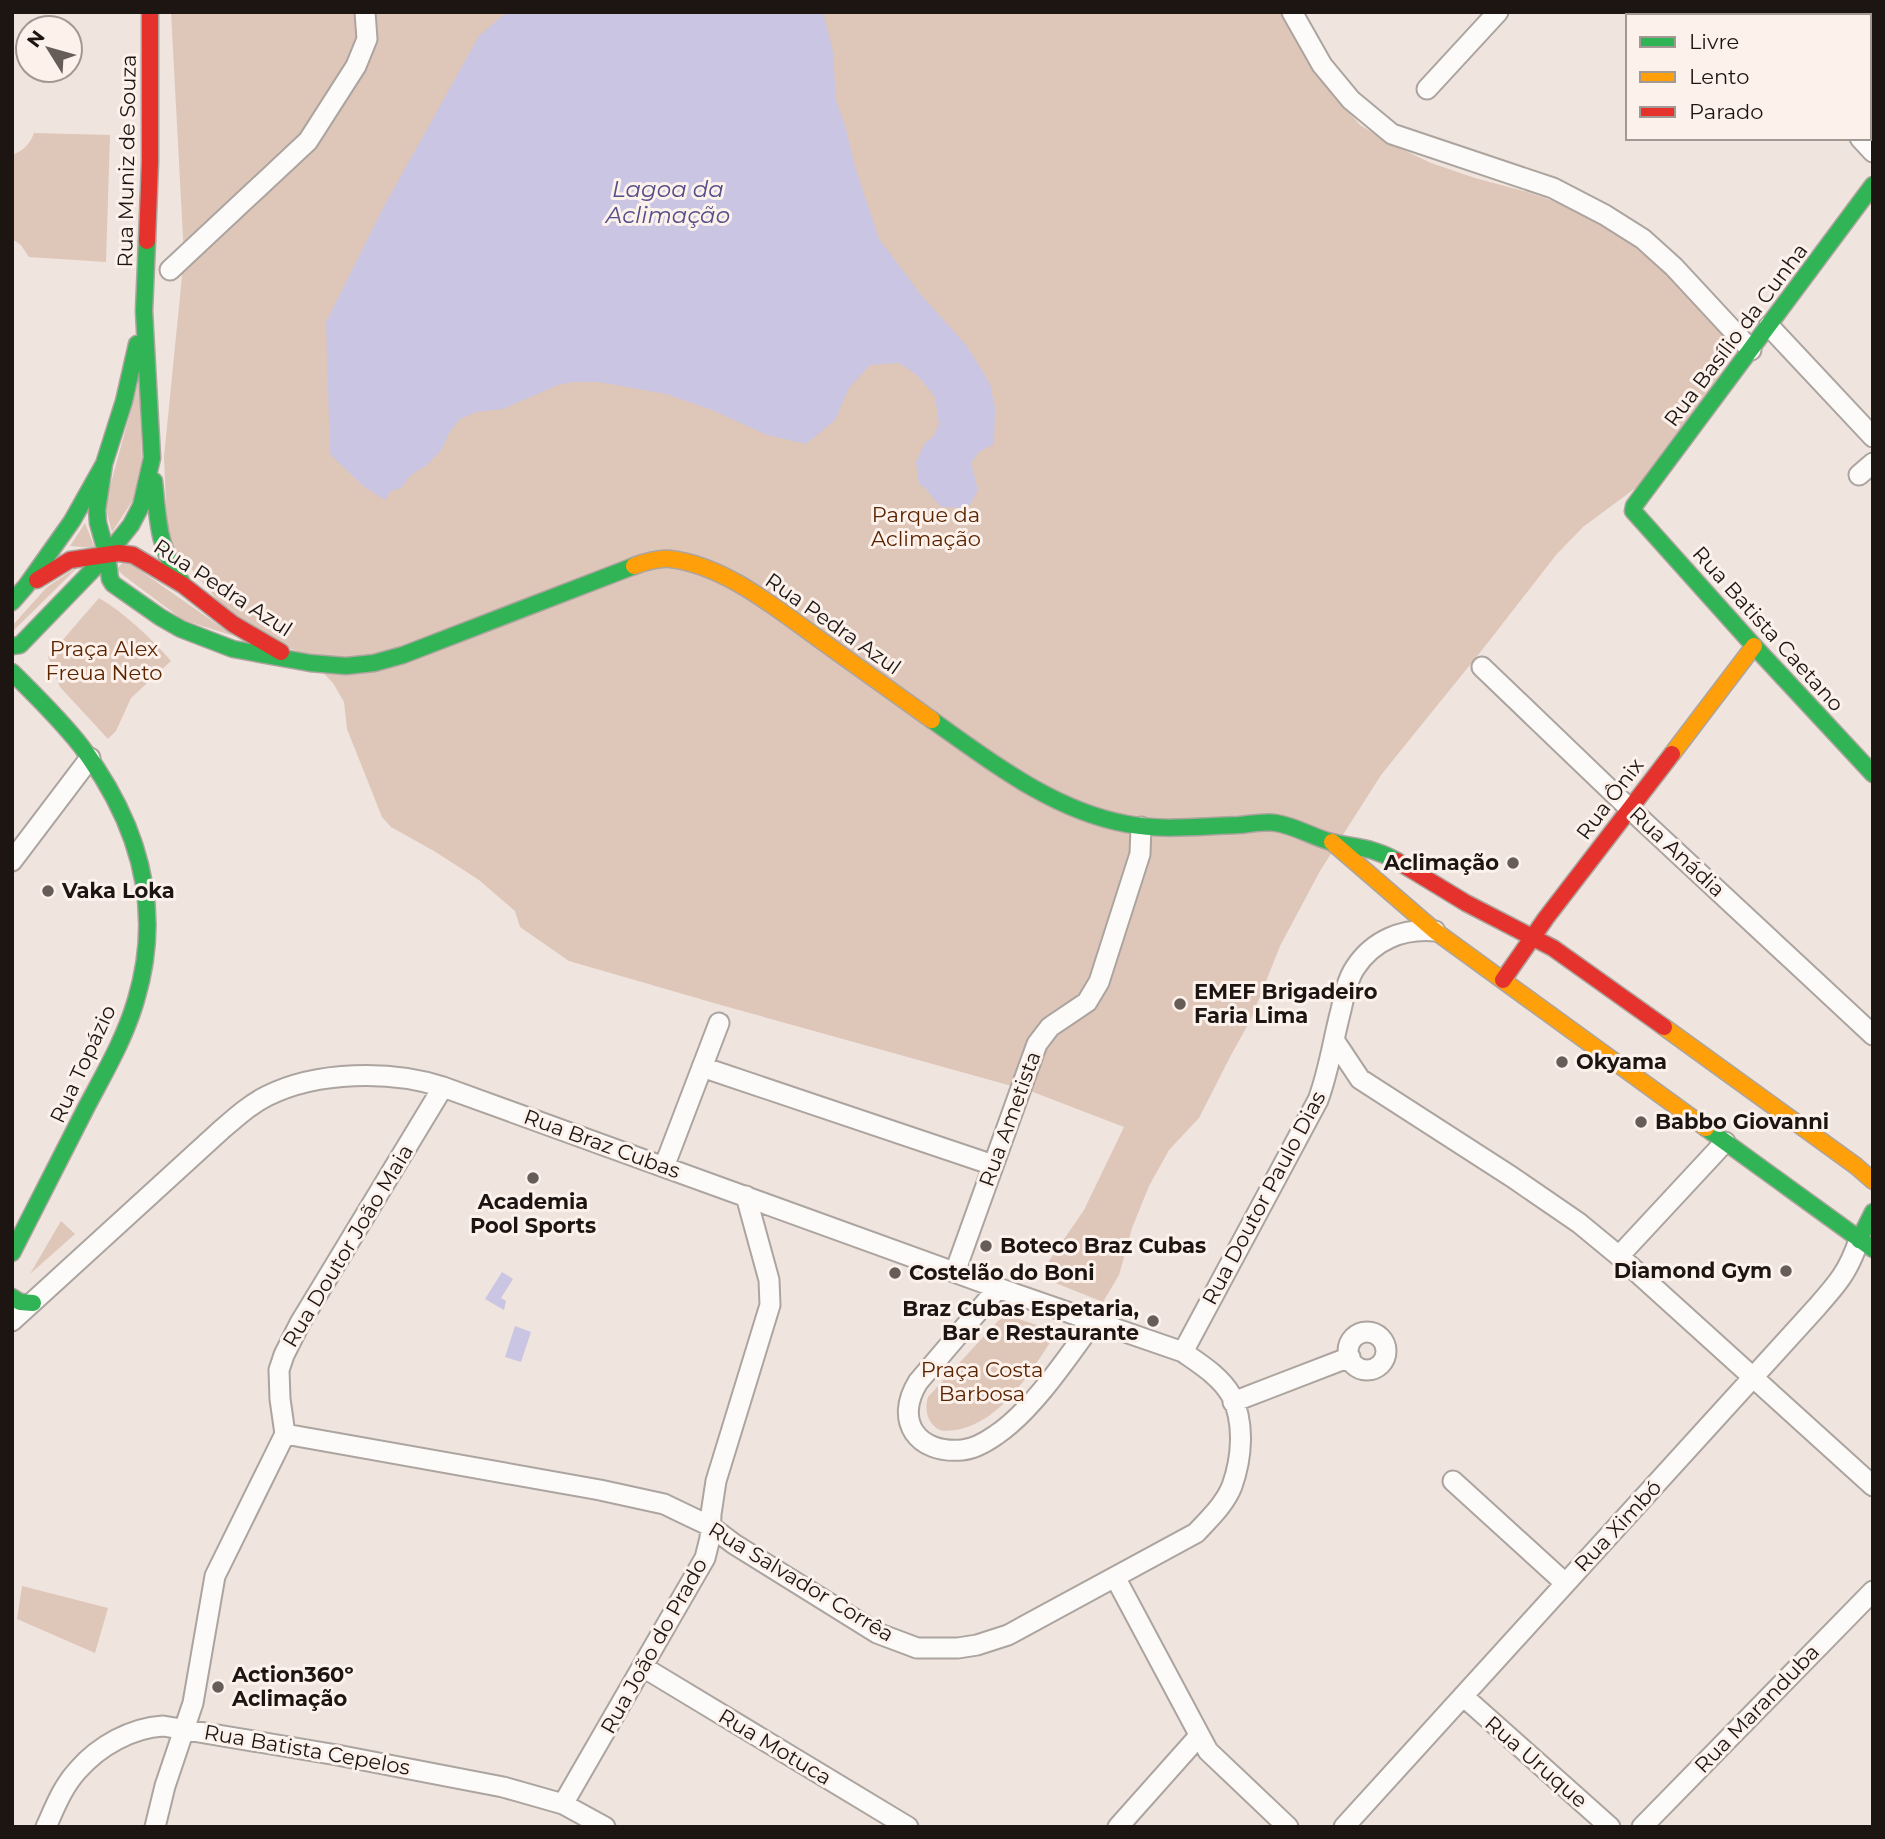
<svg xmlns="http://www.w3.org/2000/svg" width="1885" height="1839" viewBox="0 0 1885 1839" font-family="Montserrat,sans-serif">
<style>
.green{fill:#dec6b9}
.water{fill:#c9c5e3}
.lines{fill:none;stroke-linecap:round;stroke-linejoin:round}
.street-casing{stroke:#aca49f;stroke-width:23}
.fast-casing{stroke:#aca49f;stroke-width:19}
.slow-casing{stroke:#aca49f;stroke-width:19}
.jam-casing{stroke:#aca49f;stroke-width:19}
.street{stroke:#fdfbfa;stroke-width:19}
.fast{stroke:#30b455;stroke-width:16}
.slow{stroke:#ff9f0a;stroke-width:16}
.jam{stroke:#e5322d;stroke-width:16}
.poi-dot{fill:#665d59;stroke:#fdf1eb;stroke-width:2.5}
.labels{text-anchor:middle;stroke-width:6;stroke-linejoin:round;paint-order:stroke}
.street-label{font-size:21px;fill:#1c1512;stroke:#fdf1eb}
.park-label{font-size:21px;fill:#5b2400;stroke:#fdf1eb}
.poi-label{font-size:21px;font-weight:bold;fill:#1c1512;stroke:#fdf1eb;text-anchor:start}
.water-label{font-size:23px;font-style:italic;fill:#544f89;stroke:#fdf1eb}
</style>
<rect width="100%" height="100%" fill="#efe4de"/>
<path class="green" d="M171 12H1280L1342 104 1360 125 1391 144 1431 163 1475 178 1527 192 1559 203 1587 217 1632 245 1676 279 1727 336 1728 354 1719 375 1637 487 1583 527 1556 555 1486 645 1381 775 1320 871 1280 946 1251 1019 1230 1057 1199 1118 1169 1150 1149 1186 1132 1228 1119 1275 1103 1302 1043 1278 1049 1261 1084 1210 1124 1127 1033 1092 714 1003 569 961 520 927 515 911 479 880 434 851 391 827 382 817 347 729 344 702 333 683 305 654 244 632 188 565 169 546 166 504 164 457 184 256Z
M34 133 110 135 106 262 29 257 21 245 12 239V155C23 151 30 144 34 133Z
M139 380 142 460 133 500 112 532 105 505Z
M85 523 95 548 70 546Z
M125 560 234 636 183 620 123 575 117 569Z
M79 566 12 632V626L47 587Z
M99 598C126 614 151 638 171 661L131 698 116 731 108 739 60 687 48 657Z
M61 1221 75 1234 30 1274Z
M1007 1315 1057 1332C1032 1369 1003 1422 955 1430 948 1431 940 1432 935 1427 926 1419 925 1407 928 1397L998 1321Z
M22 1586 108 1608 95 1653 17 1619Z"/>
<path class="water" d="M510 12H823L833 52 836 100 846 129 855 167 879 239 921 295 966 345 978 364 990 384 995 408 994 444 979 452 971 463 978 490 968 508 941 507 925 488 919 484 916 462 925 443 933 437 939 424 935 397 918 376 899 363 870 365 849 388 835 420 806 444 767 435 712 410 666 394 599 382H573L558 385 503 409 476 412 460 419 449 433 442 449 427 465 411 475 401 488 391 491 385 500 363 486 330 454 326 322 383 208 479 36 501 17Z
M502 1272 513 1279 501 1298 506 1301 504 1310 485 1299Z
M515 1326 531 1332 521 1362 505 1357Z"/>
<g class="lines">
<g class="street-casing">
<path id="street" d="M1292 12 1322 65 1351 100 1392 134 1553 188 1605 215 1643 239 1674 267 1751 350
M1746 12 1749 16
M1427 89 1498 12
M1860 138 1873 152
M170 270 308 141 356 66 367 39 365 12
M1769 326 1873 437
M1859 475 1873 463
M1482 667 1629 808 1873 1035
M12 861 90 758
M1334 1040 1360 1079 1512 1177 1579 1223 1619 1256 1873 1486
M702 1067 993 1165
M664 1167 719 1023
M1619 1256 1725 1142
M955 1272 1037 1044 1050 1027 1087 1002 1099 982 1140 854 1141 827
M998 1288 918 1382C894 1421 917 1454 962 1450 974 1449 986 1442 996 1435 1032 1411 1068 1357 1094 1321
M12 1321 219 1132C234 1119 249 1105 267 1096 317 1071 391 1070 443 1087L998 1288 1183 1352C1200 1364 1220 1376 1231 1395 1245 1422 1242 1458 1232 1486 1225 1504 1209 1519 1196 1533L1008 1635 977 1645 958 1648H917L877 1633 734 1544 710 1526 664 1504 600 1490 285 1434
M1348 1351a19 19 0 1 1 38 0a19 19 0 1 1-38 0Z
M1183 1352 1318 1100C1329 1071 1333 1040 1341 1010 1344 996 1347 980 1355 968 1373 940 1403 928 1435 931
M1233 1402 1350 1357
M1453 1481 1565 1583
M1115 1577 1208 1751 1288 1827
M643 1667 908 1827
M1463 1696 1610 1827
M563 1804 705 1558 710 1538 711 1514 716 1481 770 1305 769 1280 746 1196
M46 1827C55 1807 63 1786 78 1770 99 1746 131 1728 163 1726L337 1755 503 1787 563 1804 605 1827
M155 1827 165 1786 193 1703 215 1576 285 1434 280 1399 279 1370 284 1355 300 1323 443 1087
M1118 1827 1199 1736
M1344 1827 1816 1308C1838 1283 1848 1272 1859 1240
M1642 1827 1873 1591"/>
</g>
<g class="fast-casing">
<path id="fast" d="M1873 185 1634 506 1633 511 1754 646 1873 774
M104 464 97 510 98 523 107 555 110 579 113 584 160 617 181 629 233 649 310 663 346 666 374 663 403 655 634 566
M154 481C158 521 158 548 182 583
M12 602 26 586 72 521 104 464 124 401 137 344
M12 646 20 645 107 555 131 525 141 506 152 458 144 311 147 241
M12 672C36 696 60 719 81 746 138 822 164 907 136 1000 125 1038 105 1072 87 1106 62 1155 37 1204 12 1253
M932 720C991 762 1054 811 1127 824 1164 831 1202 826 1239 825 1250 824 1264 821 1276 823 1295 826 1313 837 1331 842 1356 848 1373 847 1397 861
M1706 1128 1873 1249
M1859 1240 1873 1212
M12 1297 20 1302 33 1303"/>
</g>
<g class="slow-casing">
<path id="slow" d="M634 566C645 562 658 558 670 559 724 565 776 608 819 639 857 666 894 693 932 720
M1672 754 1754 646
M1332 842 1435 931 1706 1128
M1664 1027 1856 1166 1873 1181"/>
</g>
<g class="jam-casing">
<path id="jam" d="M147 241 150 162V12
M37 580 70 560 119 553 133 555 183 585 233 624 281 652
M1397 861 1466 903 1553 948 1664 1027
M1503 980 1546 918 1672 754"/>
</g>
<use href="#street" class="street"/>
<use href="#fast" class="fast"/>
<use href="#slow" class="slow"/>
<use href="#jam" class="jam"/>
</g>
<g class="poi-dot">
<circle cx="1513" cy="863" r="7"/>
<circle cx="48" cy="891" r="7"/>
<circle cx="1180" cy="1004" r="7"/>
<circle cx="1562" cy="1062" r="7"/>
<circle cx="1641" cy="1122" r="7"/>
<circle cx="533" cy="1178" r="7"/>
<circle cx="986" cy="1246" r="7"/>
<circle cx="1786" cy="1271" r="7"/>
<circle cx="895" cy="1273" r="7"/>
<circle cx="1153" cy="1321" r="7"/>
<circle cx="218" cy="1687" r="7"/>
</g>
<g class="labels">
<g class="street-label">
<text transform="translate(127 161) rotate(-89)" y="7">Rua Muniz de Souza</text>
<text transform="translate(1736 335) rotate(-53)" y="7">Rua Basílio da Cunha</text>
<text transform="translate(223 588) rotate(33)" y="7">Rua Pedra Azul</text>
<text transform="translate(833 624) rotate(35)" y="7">Rua Pedra Azul</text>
<text transform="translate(1768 629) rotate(48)" y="7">Rua Batista Caetano</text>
<text transform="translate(1610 799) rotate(-53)" y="7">Rua Ônix</text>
<text transform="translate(1677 852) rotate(43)" y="7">Rua Anádia</text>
<text transform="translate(83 1064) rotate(-65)" y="7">Rua Topázio</text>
<text transform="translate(1010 1119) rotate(-70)" y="7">Rua Ametista</text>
<text transform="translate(602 1144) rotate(20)" y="7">Rua Braz Cubas</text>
<text transform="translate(1264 1198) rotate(-62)" y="7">Rua Doutor Paulo Dias</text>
<text transform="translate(348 1246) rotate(-59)" y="7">Rua Doutor João Maia</text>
<text transform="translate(1618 1526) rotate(-47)" y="7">Rua Ximbó</text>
<text transform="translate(801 1582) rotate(31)" y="7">Rua Salvador Corrêa</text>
<text transform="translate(654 1646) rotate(-61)" y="7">Rua João do Prado</text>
<text transform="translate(1757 1709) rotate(-46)" y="7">Rua Maranduba</text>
<text transform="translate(775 1747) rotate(31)" y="7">Rua Motuca</text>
<text transform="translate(307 1750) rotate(10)" y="7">Rua Batista Cepelos</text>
<text transform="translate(1536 1762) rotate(41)" y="7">Rua Uruque</text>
</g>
<g class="park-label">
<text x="926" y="522">Parque da<tspan x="926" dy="24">Aclimação</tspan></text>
<text x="104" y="656">Praça Alex<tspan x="104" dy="24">Freua Neto</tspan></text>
<text x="982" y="1377">Praça Costa<tspan x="982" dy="24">Barbosa</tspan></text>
</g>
<g class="poi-label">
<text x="1499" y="870" text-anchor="end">Aclimação</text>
<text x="62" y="898">Vaka Loka</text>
<text x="1194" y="999">EMEF Brigadeiro<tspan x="1194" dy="24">Faria Lima</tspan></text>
<text x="1576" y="1069">Okyama</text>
<text x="1655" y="1129">Babbo Giovanni</text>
<text x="533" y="1209" text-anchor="middle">Academia<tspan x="533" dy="24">Pool Sports</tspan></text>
<text x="1000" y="1253">Boteco Braz Cubas</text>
<text x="1772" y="1278" text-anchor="end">Diamond Gym</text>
<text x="909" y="1280">Costelão do Boni</text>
<text x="1139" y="1316" text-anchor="end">Braz Cubas Espetaria,<tspan x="1139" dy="24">Bar e Restaurante</tspan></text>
<text x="232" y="1682">Action360º<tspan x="232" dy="24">Aclimação</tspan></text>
</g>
<g class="water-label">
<text x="668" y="197">Lagoa da<tspan x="668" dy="26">Aclimação</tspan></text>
</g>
</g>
<rect width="1885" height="1839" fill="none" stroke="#1c1512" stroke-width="28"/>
<rect x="1626" y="14" width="245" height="126" fill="#fdf1eb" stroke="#a39994" stroke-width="2"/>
<rect x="1640" y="37" width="35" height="10" fill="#30b455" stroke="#a39994" stroke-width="2"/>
<text x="1689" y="49" font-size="21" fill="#1c1512">Livre</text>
<rect x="1640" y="72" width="35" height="10" fill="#ff9f0a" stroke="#a39994" stroke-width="2"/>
<text x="1689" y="84" font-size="21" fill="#1c1512">Lento</text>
<rect x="1640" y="107" width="35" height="10" fill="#e5322d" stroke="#a39994" stroke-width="2"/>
<text x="1689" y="119" font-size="21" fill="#1c1512">Parado</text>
<g transform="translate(49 49) rotate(307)"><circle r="33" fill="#fdf1eb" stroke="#a39994" stroke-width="2"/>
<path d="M0-5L12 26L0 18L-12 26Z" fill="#665d59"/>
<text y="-10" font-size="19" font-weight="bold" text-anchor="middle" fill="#1c1512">N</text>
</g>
</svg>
